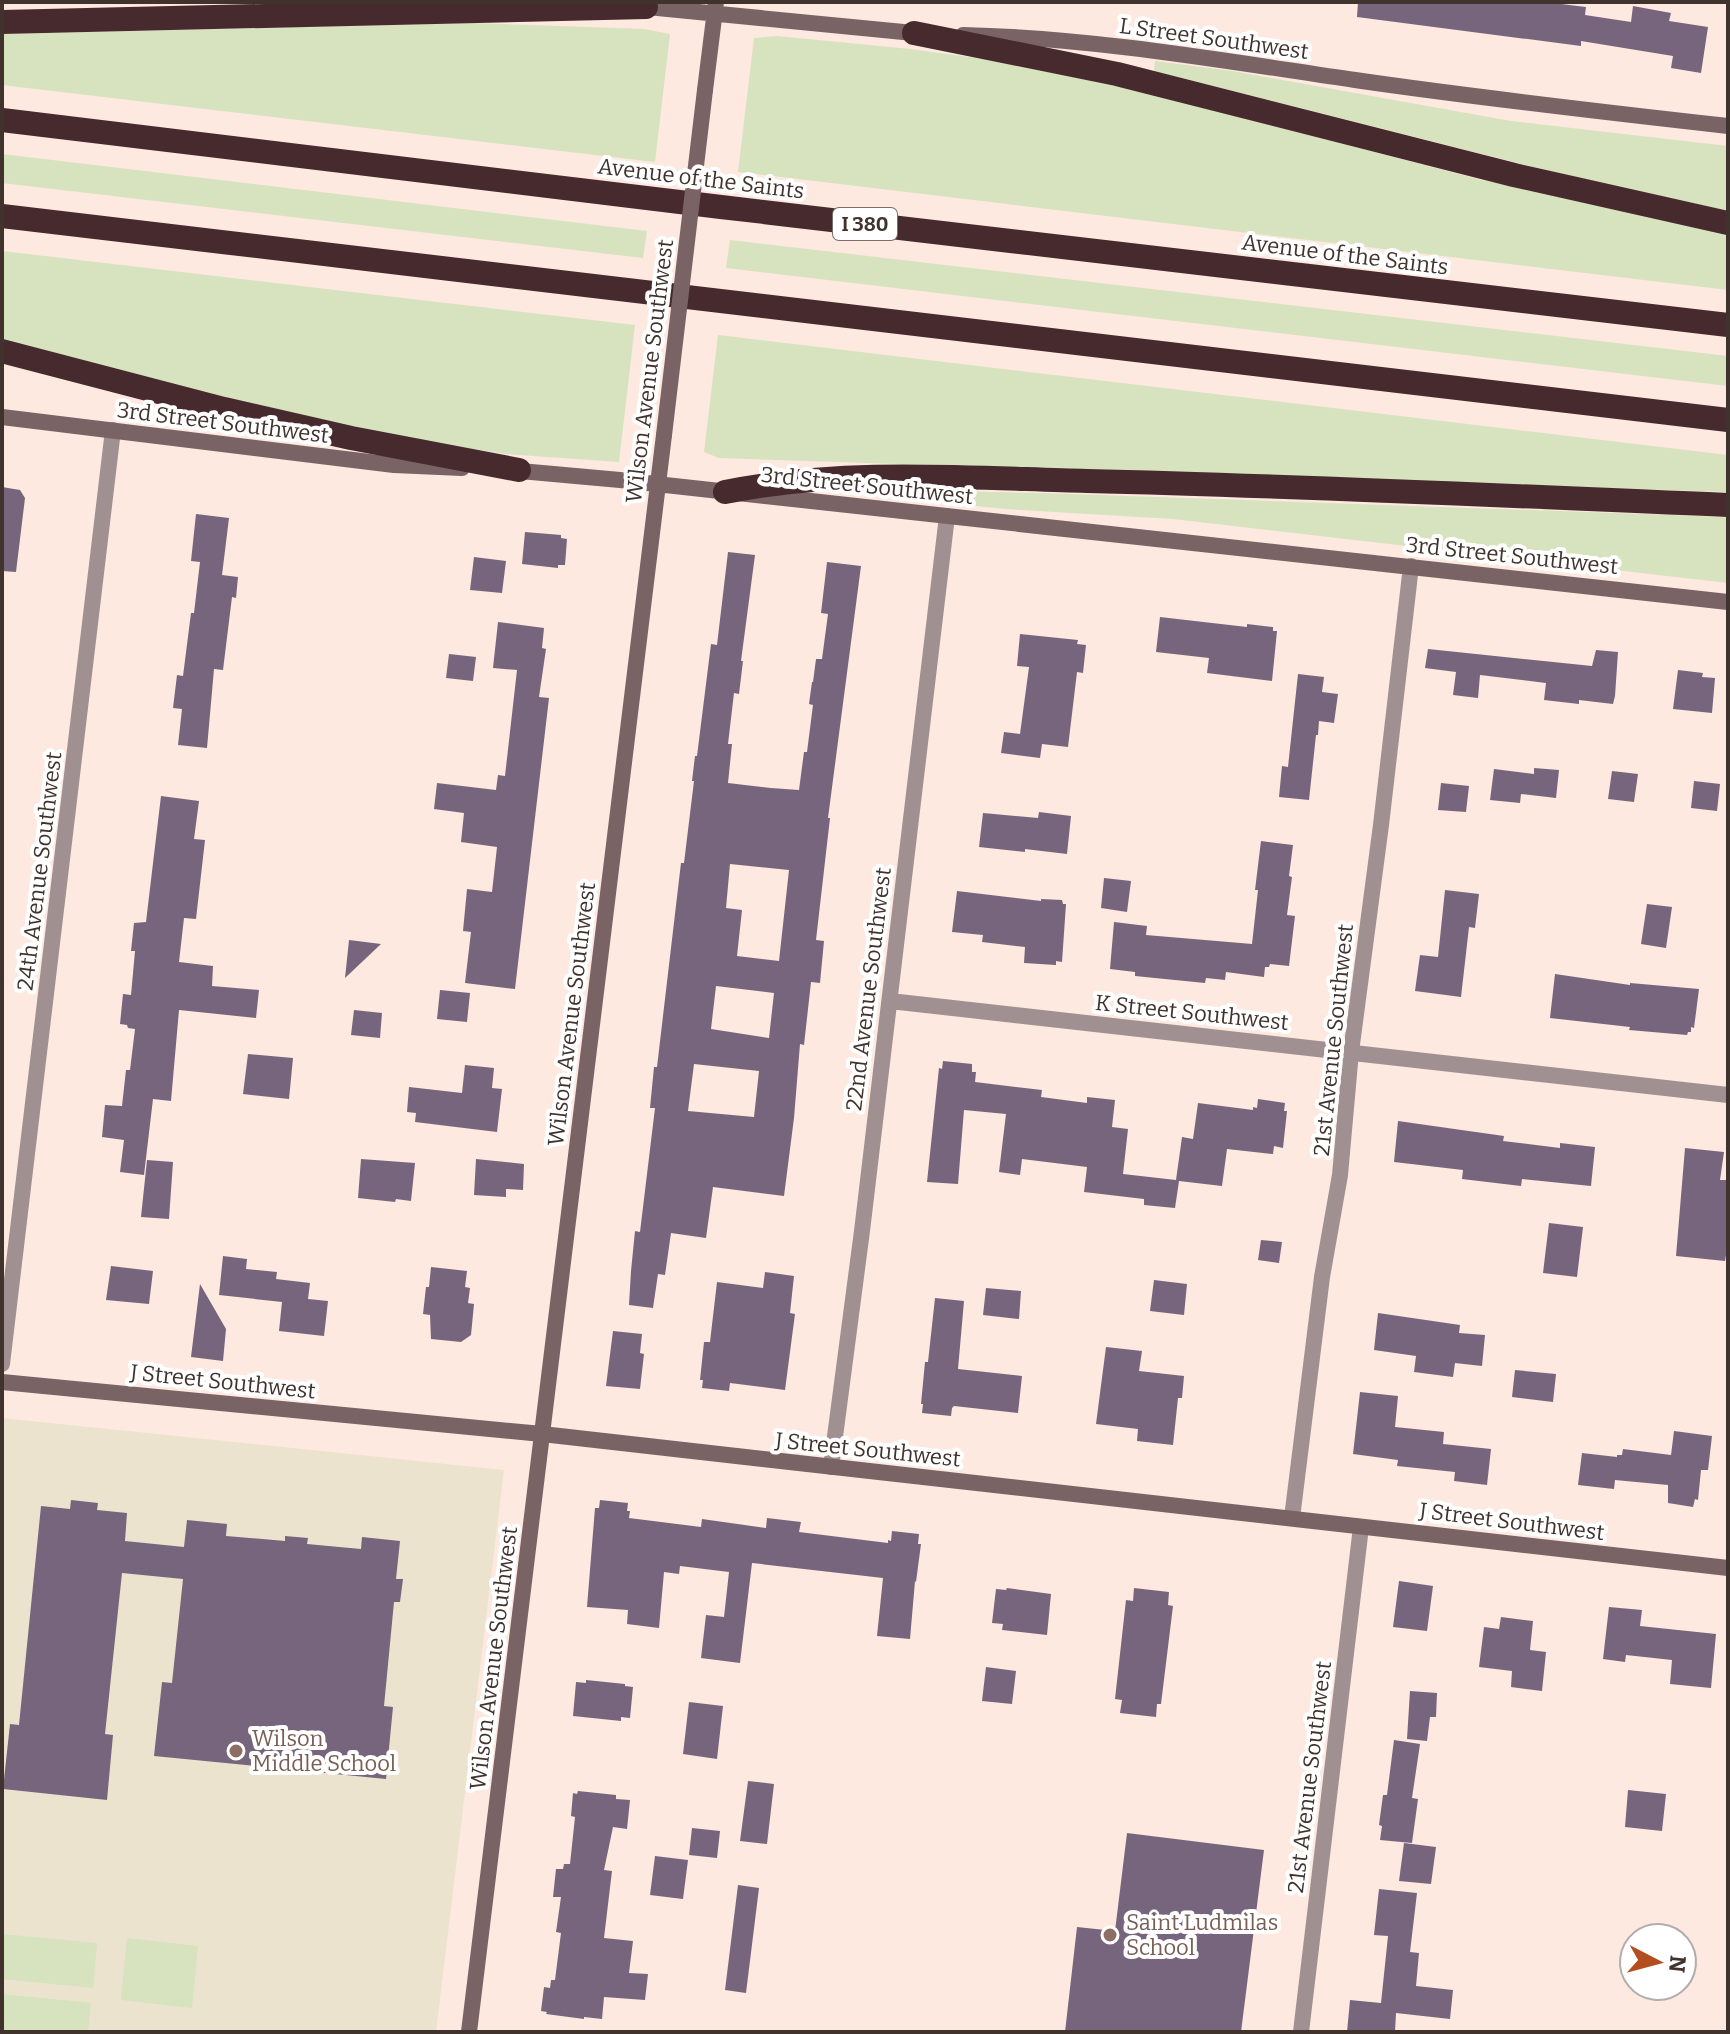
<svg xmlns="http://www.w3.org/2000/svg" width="1730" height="2034" viewBox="0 0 1730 2034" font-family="Bitter,serif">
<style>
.education{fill:#ece3ce}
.green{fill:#d7e2bf}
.building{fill:#77657d;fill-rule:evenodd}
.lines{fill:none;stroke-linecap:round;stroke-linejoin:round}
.street{stroke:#a09091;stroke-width:16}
.secondary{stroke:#7a6365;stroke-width:16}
.highway{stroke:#472a2e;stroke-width:24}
.secondary-bridge{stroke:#7a6365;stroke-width:16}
.education-dot{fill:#8d6e63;stroke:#fff;stroke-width:3}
.labels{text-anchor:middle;stroke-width:8;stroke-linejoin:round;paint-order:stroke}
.shield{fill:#fff;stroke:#79706c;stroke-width:2}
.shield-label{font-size:20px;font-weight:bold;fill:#40332d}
.street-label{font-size:22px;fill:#40332d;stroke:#fff}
.education-label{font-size:22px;fill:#785e54;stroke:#fff;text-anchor:start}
</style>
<rect width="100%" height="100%" fill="#fde9df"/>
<path class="education" d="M2 1418 504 1470 436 2032H2Z"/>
<path class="green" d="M471 23 644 29 670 34 655 162 2 85V34Z
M777 36 910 49 985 59 1133 89 1478 179 1728 234V290L738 172 754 38Z
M1155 61 1232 71 1511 121 1728 146V211L1569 176 1154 71Z
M2 154 647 231 643 258 2 183Z
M730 240 1728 356V386L726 268Z
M2 251 635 325 619 462 506 454 447 445 281 413 2 340Z
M718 335 1728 455V492L719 458 704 452Z
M937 491 1042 493 1728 517V583L1173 519 1005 509 947 503 938 500Z
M2 1934 97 1943 93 1988 2 1979Z
M127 1938 198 1946 192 2008 121 2000Z
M2 1994 91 2003 88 2032H2Z"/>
<path class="building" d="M1358 2H1545L1586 7 1585 15 1631 22 1633 6 1671 13 1669 21 1708 27 1701 73 1671 68 1673 56 1581 41V46L1357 17Z
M2 487 20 490 25 498 16 572 2 571Z
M196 514 229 518 222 575 238 577 236 598 232 597 223 670 214 669 207 748 178 745 182 709 173 708 177 675 183 676 191 613H194L200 562 191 561Z
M525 532 561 535V538L567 539 565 565H558V568L522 564Z
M728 552 755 555 741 661H743L739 694 734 693 728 744H732L728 783 771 788 799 790 804 752H807L813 705 809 704 812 682H813L816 659H822L828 614 821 613 827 562 861 566 828 818H830L816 940 824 941 820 983 811 982 804 1045 800 1044 794 1118 784 1196 713 1187 706 1238 671 1233 665 1275 658 1274 653 1308 629 1305 631 1271 635 1231 640 1232 655 1108H650L654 1067H657L681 863H684L694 781H692L695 756H697L711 644 717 645ZM730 864 789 870 779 961 737 956 742 910 726 908ZM716 986 774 993 769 1038 711 1029ZM694 1064 759 1071 754 1117 688 1111Z
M474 557 506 561 502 593 470 590Z
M1160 617 1247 627V624L1273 627V631H1277L1272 681 1207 673 1209 658 1156 652Z
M498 622 544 628 542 648 546 649 539 697 549 698 515 989 465 983 471 932 463 931 467 889 492 892 497 847 461 842 464 813 434 809 437 783 496 790 498 775 505 776 517 670 493 668Z
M1020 634 1078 640 1077 644 1086 645 1083 673 1077 672 1068 747 1042 744 1040 758 1001 753 1004 732 1020 734 1029 667 1017 666Z
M1428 649 1592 666 1596 650 1618 652 1615 696 1613 704 1579 700V704L1544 700 1546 683 1480 675 1478 698 1453 695 1456 672 1425 668Z
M449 654 476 657 473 681 446 678Z
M1678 670 1703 673 1702 677 1715 678 1712 713 1673 709Z
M1298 674 1324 677 1322 692 1338 694 1334 723 1319 721 1318 735H1316L1309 800 1279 797 1282 766 1288 767Z
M1534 768 1559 770 1556 798 1521 794 1520 803 1490 800 1494 769 1534 774Z
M1612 771 1638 774 1634 802 1608 799Z
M1694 781 1720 784 1717 811 1691 808Z
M1441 783 1469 786 1466 812 1438 810Z
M161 796 199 801 194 839 205 840 196 919 184 918 179 962 213 966 212 986 259 990 256 1018 179 1010 171 1101 153 1099 144 1175 120 1172 124 1140 102 1137 105 1105 122 1106 126 1070H130L135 1029 128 1028 127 1025 120 1024 123 994 131 995 135 951H131L134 923 146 922Z
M1039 812 1071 816 1067 854 1025 849V852L979 847 983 813 1038 818Z
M1261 841 1293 845 1289 876 1292 877 1287 915 1295 916 1289 966 1270 964 1269 967H1265L1264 977 1226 972 1225 980 1206 978 1205 983 1135 976V972L1110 969 1114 922 1147 926 1146 935 1252 944 1258 890H1255Z
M1104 878 1131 881 1127 912 1101 908Z
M1445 890 1479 894 1475 928 1469 927 1461 997 1415 991 1420 955 1438 957Z
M957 891 1041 901V899L1062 900 1063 904H1066L1062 962 1056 961V965L1024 963 1025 947 982 942 983 935 952 932Z
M1647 904 1672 907 1666 948 1641 944Z
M349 940 381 944 345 978Z
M1555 974 1630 985V983L1699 989 1694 1028 1691 1027V1032H1688L1687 1035 1629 1030 1630 1027 1550 1018Z
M440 990 470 993 467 1022 437 1019Z
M354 1010 382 1013 380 1038 351 1035Z
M248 1054 293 1058 289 1099 243 1094Z
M943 1061 972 1064V1072H976L975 1082 1042 1090 1041 1097 1087 1103V1097L1115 1100 1112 1127 1128 1129 1123 1174 1176 1180 1182 1137 1193 1139 1198 1103 1253 1110V1107L1257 1108 1258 1099 1285 1103 1284 1111H1287L1283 1148 1274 1146 1273 1154 1227 1149 1222 1186 1179 1181 1175 1208 1144 1205V1199L1084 1192 1087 1167 1022 1159 1020 1175 999 1172 1006 1114 964 1110 958 1184 927 1182 939 1068 942 1069Z
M465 1065 494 1068 492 1088 502 1089 497 1132 415 1122 416 1113 407 1112 409 1087 462 1093Z
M1398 1121 1504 1136 1503 1141 1560 1148V1143L1595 1147 1591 1186 1522 1179 1521 1186 1462 1179 1463 1170 1394 1162Z
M1685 1148 1724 1152 1720 1180H1728V1256L1726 1255 1725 1261 1676 1256Z
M361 1159 415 1163 411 1201 396 1199 395 1202 358 1198Z
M476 1159 524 1164 523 1190 506 1189V1197L474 1195Z
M147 1160 173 1162 169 1219 141 1217Z
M1549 1223 1583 1227 1577 1277 1543 1273Z
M1261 1240 1282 1242 1279 1263 1258 1260Z
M223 1256 247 1259 246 1269 277 1272 276 1279 310 1283 308 1299 328 1301 324 1336 279 1331 282 1302 219 1295Z
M111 1266 153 1271 149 1304 106 1300Z
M431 1267 467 1271 465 1287 470 1288 468 1303 474 1304 471 1335 461 1342 431 1339 430 1315 423 1314 426 1287H429Z
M765 1272 794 1276 790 1313 795 1314 785 1390 730 1383 729 1391 702 1388 703 1380H700L704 1342H710L717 1282 763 1288Z
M1154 1280 1187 1284 1184 1315 1150 1311Z
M200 1284 226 1329 223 1361 191 1357Z
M986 1288 1021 1291 1019 1319 983 1315Z
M935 1298 964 1301 958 1369 1022 1376 1018 1413 954 1406 952 1408 951 1416 922 1413 923 1404H921L925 1362H928Z
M1378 1313 1460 1325 1459 1333 1485 1335 1482 1366 1455 1363 1453 1377 1414 1372 1416 1356 1374 1350Z
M613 1331 642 1334 640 1353 644 1354 640 1389 606 1386Z
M1106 1347 1142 1351 1139 1371 1184 1376 1182 1398H1178L1173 1445 1137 1441 1138 1429 1096 1424Z
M1515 1370 1556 1374 1553 1402 1512 1397Z
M1360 1392 1398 1396 1395 1427 1444 1432 1443 1444 1491 1449 1487 1485 1454 1481 1455 1472 1397 1466 1398 1460 1353 1454Z
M1674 1431 1712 1436 1708 1470H1701L1698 1500 1695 1499 1693 1507 1668 1503V1485L1615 1480 1614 1489 1578 1485 1582 1453 1617 1457V1455H1622L1623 1449 1671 1455Z
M71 1500 98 1503 97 1510 127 1513 125 1541 184 1547 187 1520 227 1524 226 1536 285 1541V1536L308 1538 307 1544 361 1549 362 1537 400 1541 396 1579H403L400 1602H394L384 1706 393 1707 386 1779 154 1756 162 1682 172 1683 183 1579 122 1573 105 1734 113 1735 107 1800 3 1789 10 1724 19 1725 41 1506 70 1509Z
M600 1500 628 1503 627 1511H630L629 1518 701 1527 702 1519 766 1528 767 1518 801 1522 799 1532 888 1543V1540L891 1541 892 1531 919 1534 918 1544H921L916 1582 915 1581 910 1639 877 1636 883 1578 752 1563 740 1663 701 1658 706 1615 724 1617 729 1572 680 1566 679 1574 664 1572 659 1628 627 1624 628 1610 587 1607 595 1508H599Z
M1399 1581 1433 1586 1427 1631 1393 1627Z
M1007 1588 1051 1594 1047 1635 1002 1630 1003 1624 992 1623 996 1589 1006 1590Z
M1134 1588 1169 1592 1168 1605 1173 1606 1161 1704H1157L1156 1717 1120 1713 1122 1700 1115 1699 1126 1600 1133 1601Z
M1609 1607 1642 1610 1640 1626 1716 1634 1711 1688 1670 1684 1672 1660 1626 1655 1625 1662 1603 1659Z
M1501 1617 1533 1621 1530 1650 1546 1652 1542 1691 1511 1687 1512 1671 1479 1667 1484 1627 1499 1629Z
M986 1667 1016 1671 1012 1704 982 1701Z
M586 1680 625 1684V1686L633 1687 630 1718 621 1717V1721L573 1716 576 1682 586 1683Z
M1410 1691 1437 1693 1436 1717H1430L1427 1741 1407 1739Z
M689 1702 723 1706 717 1759 683 1754Z
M1394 1740 1420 1744 1412 1798 1418 1799 1412 1843 1380 1840 1382 1826 1379 1825 1383 1795H1387Z
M748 1781 774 1784 767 1844 740 1841Z
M1628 1790 1666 1794 1662 1831 1625 1827Z
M578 1791 616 1795V1799L630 1800 627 1829 613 1827 604 1870 612 1871 604 1938 633 1941 629 1973 648 1974 645 2000 604 1997 602 2019 584 2017V2019L546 2014 547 2012 541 2011 544 1987 550 1988 551 1980H555L561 1933 556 1932 561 1897H553L556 1869H563L564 1864H570L575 1817 571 1816 573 1793 577 1794Z
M692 1828 720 1831 717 1858 689 1855Z
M1127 1833 1264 1850 1241 2032H1065L1077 1927 1115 1931Z
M1404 1843 1436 1847 1431 1884 1399 1881Z
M655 1856 688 1860 683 1899 650 1895Z
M738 1885 759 1888 746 1993 725 1990Z
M1379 1889 1417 1893 1410 1952 1419 1953 1416 1986 1453 1990 1450 2019 1396 2013 1395 2032H1347L1350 2000 1381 2003 1388 1936 1374 1935Z"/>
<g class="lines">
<path class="street" d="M890 1001 1728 1095
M2 1364 113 430
M831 1467 862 1231 947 516
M1292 1518 1322 1277 1340 1175 1351 1052 1381 825 1411 566
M1301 2032 1361 1527"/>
<path class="secondary" d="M637 6 924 34
M963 35C1095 38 1225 61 1355 80 1479 98 1603 112 1728 126
M705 90 716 2
M2 417 394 465 462 468
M509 470 620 480 1728 602
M2 1382 542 1434 1728 1568
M469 2032 664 435"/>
<path class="highway" d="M2 22 646 7
M914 33 1117 74 1514 175 1728 223
M2 120 721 207 1728 325
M2 216 1728 420
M2 351 224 409 351 438 519 470
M725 492C843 468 967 478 1087 481 1301 486 1514 496 1728 505"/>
<path class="secondary-bridge" d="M664 435 705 90"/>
</g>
<g class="education-dot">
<circle cx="236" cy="1751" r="8"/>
<circle cx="1110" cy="1935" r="8"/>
</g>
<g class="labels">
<rect class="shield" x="833" y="208" width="64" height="32" rx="6"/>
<g class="shield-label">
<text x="865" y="231">I 380</text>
</g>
<g class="street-label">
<text transform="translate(1214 38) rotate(8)" y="8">L Street Southwest</text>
<text transform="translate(701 178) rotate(7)" y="8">Avenue of the Saints</text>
<text transform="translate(1345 254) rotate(7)" y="8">Avenue of the Saints</text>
<text transform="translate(649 371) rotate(-83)" y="8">Wilson Avenue Southwest</text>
<text transform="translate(223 422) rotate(7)" y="8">3rd Street Southwest</text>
<text transform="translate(867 485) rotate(6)" y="8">3rd Street Southwest</text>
<text transform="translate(1512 555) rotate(6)" y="8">3rd Street Southwest</text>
<text transform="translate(39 871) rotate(-83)" y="8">24th Avenue Southwest</text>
<text transform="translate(868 989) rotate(-83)" y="8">22nd Avenue Southwest</text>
<text transform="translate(1192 1012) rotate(6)" y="8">K Street Southwest</text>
<text transform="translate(571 1014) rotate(-83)" y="8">Wilson Avenue Southwest</text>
<text transform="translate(1333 1040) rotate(-84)" y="8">21st Avenue Southwest</text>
<text transform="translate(223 1381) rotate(6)" y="8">J Street Southwest</text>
<text transform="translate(868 1449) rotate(6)" y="8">J Street Southwest</text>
<text transform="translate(1512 1521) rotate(7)" y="8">J Street Southwest</text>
<text transform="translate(493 1658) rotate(-83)" y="8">Wilson Avenue Southwest</text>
<text transform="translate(1309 1777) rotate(-83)" y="8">21st Avenue Southwest</text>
</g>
<g class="education-label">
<text x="252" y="1746">Wilson<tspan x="252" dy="25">Middle School</tspan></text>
<text x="1126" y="1930">Saint Ludmilas<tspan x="1126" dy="25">School</tspan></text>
</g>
</g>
<rect width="1730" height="2034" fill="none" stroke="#40332d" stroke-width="8"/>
<g transform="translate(1658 1962) rotate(96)"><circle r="38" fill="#ffffff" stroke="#b3adab" stroke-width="2"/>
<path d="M0-6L14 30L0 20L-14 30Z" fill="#b34e20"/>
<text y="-12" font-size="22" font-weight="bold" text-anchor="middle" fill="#40332d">N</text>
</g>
</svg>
